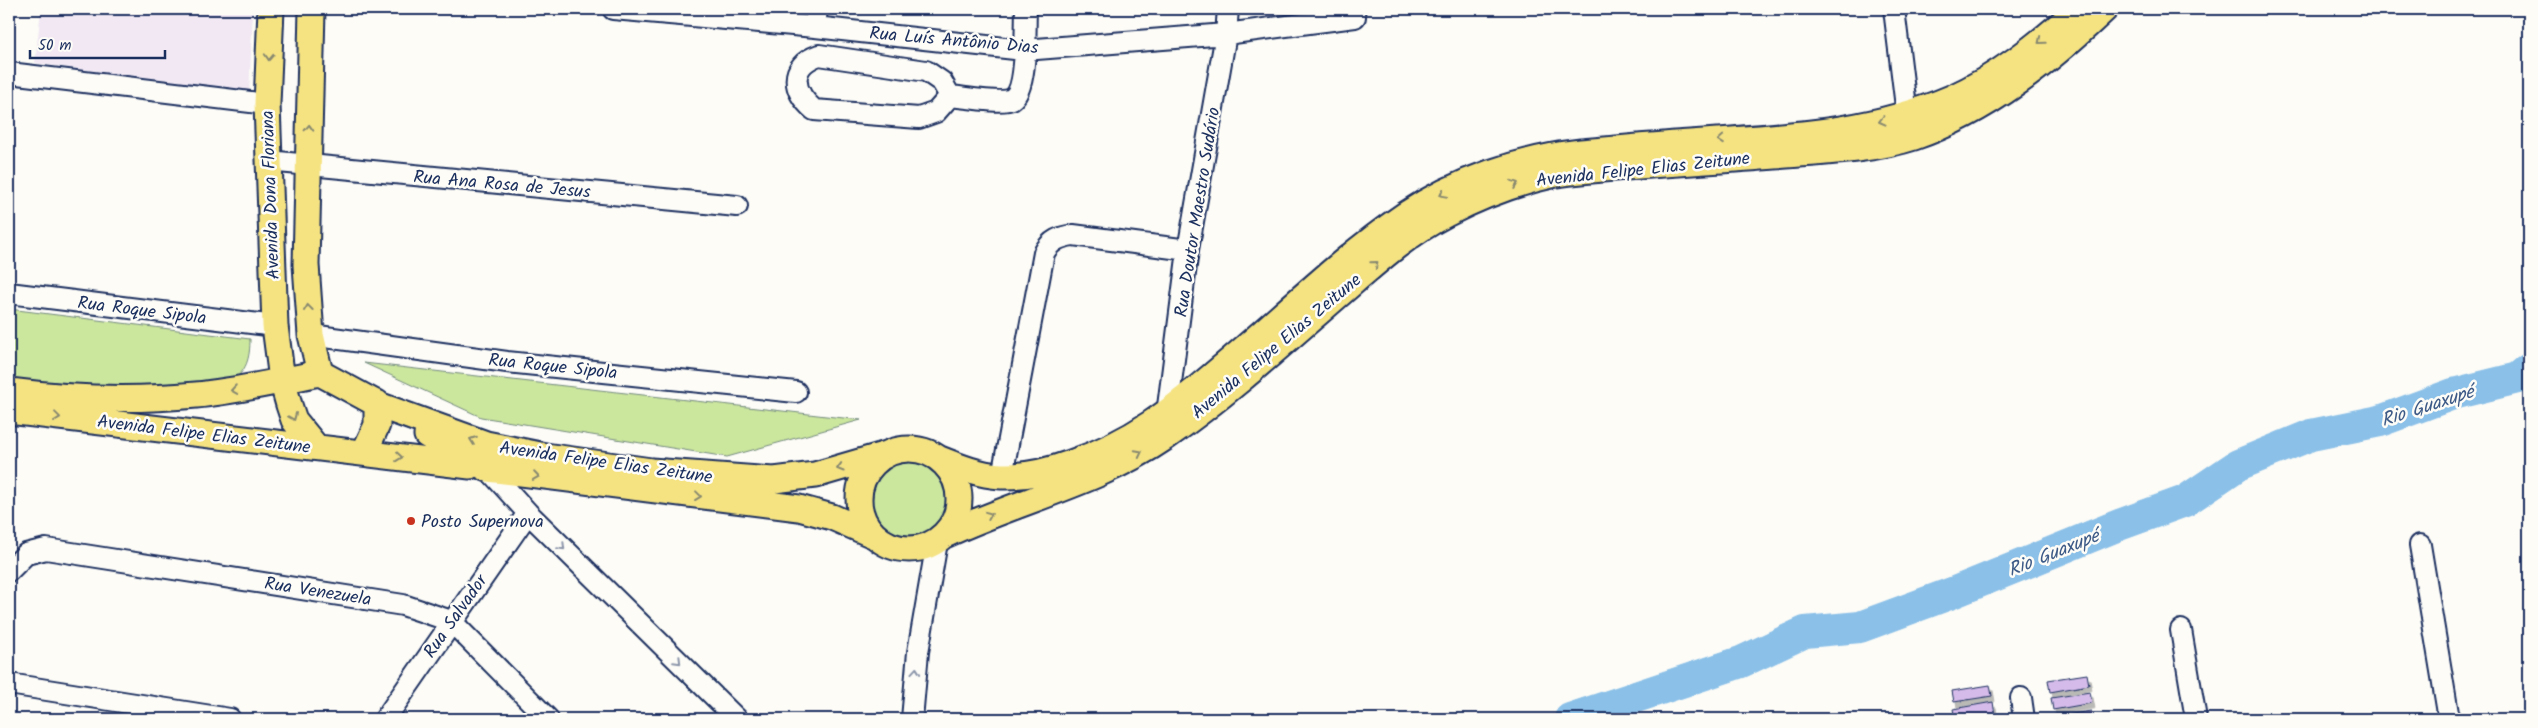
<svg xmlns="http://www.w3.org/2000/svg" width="2538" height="728" viewBox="0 0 2538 728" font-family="Kalam,sans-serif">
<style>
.built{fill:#f1e8f3}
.green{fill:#cbe69d;stroke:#738a7e}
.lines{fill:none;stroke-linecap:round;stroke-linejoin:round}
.river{stroke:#8bc0e8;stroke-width:32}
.building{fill:#d5bbea;stroke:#1b2f5e;filter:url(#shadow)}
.minor-casing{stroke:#1b2f5e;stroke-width:24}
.major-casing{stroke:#1b2f5e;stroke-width:29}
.minor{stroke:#fdfcf7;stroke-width:20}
.major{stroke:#f5e382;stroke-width:25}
.oneway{stroke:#888970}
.oneway2{stroke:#8c96aa}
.poi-dot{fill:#c8321e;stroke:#fdfcf7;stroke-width:2}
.labels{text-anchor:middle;stroke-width:5;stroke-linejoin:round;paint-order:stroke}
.street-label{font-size:18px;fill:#1b2f5e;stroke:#fdfcf7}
.poi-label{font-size:18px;fill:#1b2f5e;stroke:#fdfcf7;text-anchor:start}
.water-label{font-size:19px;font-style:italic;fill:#3d5a87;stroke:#fdfcf7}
</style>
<defs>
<filter id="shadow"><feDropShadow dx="3" dy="5.5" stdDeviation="0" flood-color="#0004"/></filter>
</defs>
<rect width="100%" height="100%" fill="#fdfcf7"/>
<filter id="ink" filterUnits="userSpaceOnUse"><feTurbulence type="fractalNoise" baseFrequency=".02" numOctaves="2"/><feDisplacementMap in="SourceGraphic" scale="10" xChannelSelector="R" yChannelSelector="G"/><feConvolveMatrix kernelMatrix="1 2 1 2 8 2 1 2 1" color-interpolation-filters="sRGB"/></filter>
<g filter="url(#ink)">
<path class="built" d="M41 9H253L249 95 35 63Z"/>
<path class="green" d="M9 309 250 339C250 357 247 373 230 381 221 386 203 383 192 384 131 386 69 388 9 378Z
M364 363 861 420 727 457 481 417Z
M867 499a42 42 0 1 1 84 0a42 42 0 1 1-84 0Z"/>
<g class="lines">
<path class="river" d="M1570 719 1741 662 1805 632 1860 627 1952 593 2119 525 2185 501 2238 465 2311 435 2380 421 2453 394 2518 378 2529 369"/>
</g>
<path class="building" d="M2087 674 2089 685 2050 692 2048 680Z
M1990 685 1992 696 1954 702 1952 691Z
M2090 692 2092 703 2053 710 2051 698Z
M1993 702 1995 715 1955 719 1953 709Z
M2091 711 2092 719H2054L2053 717Z"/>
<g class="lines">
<g class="minor-casing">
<path id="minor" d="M613 9 815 27 1024 50 1226 34 1355 17
M1894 9 1907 115 1911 128
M815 27 817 9
M819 55 926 71 942 82 950 96 936 112 919 118 814 110C792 91 788 66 819 55Z
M9 73 267 104
M950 96C963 97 1002 104 1012 99 1028 89 1025 27 1026 9
M268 161 737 206
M9 293 275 326
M311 335 507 362 796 392
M1166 422 1188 250 1226 34 1228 9
M488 469 528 513 737 719
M1002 476 1044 253C1051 240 1060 237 1073 235L1188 250
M2420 545 2449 719
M9 571 26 554 46 549 403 605 451 621 548 719
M2181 630 2196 719
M9 684 230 719
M2021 698 2024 719
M385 719 528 513
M912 719 918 652 937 542"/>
</g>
<g class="major-casing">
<path id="major" d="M271 9 267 104 275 326 282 380 289 405 294 420 316 447
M312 9 306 265 311 335 320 373
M9 391C70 399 134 401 196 395 238 391 279 381 320 373L381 406 486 444 545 456 651 471 774 480 815 475 887 454
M9 411 470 466
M427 435 488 469 799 508 832 517 873 535
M859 499a50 50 0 1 1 100 0a50 50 0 1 1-100 0Z
M364 453 377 425V403
M940 459C960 467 980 475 1001 476 1025 477 1049 471 1071 463 1134 441 1171 411 1220 369 1281 318 1339 260 1405 215 1457 180 1520 159 1581 152 1626 148 1672 144 1717 141 1799 135 1874 131 1951 98 1998 77 2040 43 2078 9
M945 535C1017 501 1099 483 1166 437 1225 396 1280 346 1335 298 1370 268 1405 235 1446 214 1481 196 1518 182 1556 174 1629 165 1702 162 1775 156 1821 152 1871 151 1914 137 1988 112 2050 61 2105 9"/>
</g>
<use href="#minor" class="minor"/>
<use href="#major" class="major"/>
</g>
<defs><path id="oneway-chevron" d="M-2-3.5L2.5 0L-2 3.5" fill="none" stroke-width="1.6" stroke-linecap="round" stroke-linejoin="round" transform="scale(1.25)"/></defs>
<g class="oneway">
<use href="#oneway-chevron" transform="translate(2041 41) rotate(141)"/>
<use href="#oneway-chevron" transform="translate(269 57) rotate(93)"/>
<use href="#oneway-chevron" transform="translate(1882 121) rotate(166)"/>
<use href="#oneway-chevron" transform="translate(309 128) rotate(-88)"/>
<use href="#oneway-chevron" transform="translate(1721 140) rotate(176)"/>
<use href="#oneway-chevron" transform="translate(1515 184) rotate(-21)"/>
<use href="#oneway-chevron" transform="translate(1443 194) rotate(152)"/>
<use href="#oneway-chevron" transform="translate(1375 264) rotate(-39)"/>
<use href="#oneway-chevron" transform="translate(308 308) rotate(-97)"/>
<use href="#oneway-chevron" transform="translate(234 390) rotate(171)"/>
<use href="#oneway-chevron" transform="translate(57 417) rotate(7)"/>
<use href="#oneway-chevron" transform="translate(293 417) rotate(67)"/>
<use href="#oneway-chevron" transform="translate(473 440) rotate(-160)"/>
<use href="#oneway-chevron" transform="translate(1139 453) rotate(-27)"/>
<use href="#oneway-chevron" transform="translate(399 457) rotate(6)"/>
<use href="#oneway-chevron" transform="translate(840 468) rotate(164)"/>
<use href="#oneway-chevron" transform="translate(536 476) rotate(8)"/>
<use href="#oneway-chevron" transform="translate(698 496) rotate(7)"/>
<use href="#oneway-chevron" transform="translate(989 515) rotate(-22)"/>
</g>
<g class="oneway2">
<use href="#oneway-chevron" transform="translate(562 547) rotate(45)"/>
<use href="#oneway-chevron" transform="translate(678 661) rotate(45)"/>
<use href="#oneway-chevron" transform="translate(916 671) rotate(-85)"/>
</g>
</g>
<circle class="poi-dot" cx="411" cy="521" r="5"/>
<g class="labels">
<g class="street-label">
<text transform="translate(954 40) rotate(5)" y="6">Rua Luís Antônio Dias</text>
<text transform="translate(1643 169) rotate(-6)" y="6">Avenida Felipe Elias Zeitune</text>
<text transform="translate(502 184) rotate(5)" y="6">Rua Ana Rosa de Jesus</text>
<text transform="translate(270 195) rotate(-92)" y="6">Avenida Dona Floriana</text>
<text transform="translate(1197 212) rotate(-81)" y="6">Rua Doutor Maestro Sudário</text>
<text transform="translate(142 310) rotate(7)" y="6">Rua Roque Sipola</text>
<text transform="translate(1276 346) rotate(-40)" y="6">Avenida Felipe Elias Zeitune</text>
<text transform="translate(553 366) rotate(6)" y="6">Rua Roque Sipola</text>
<text transform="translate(204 434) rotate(7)" y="6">Avenida Felipe Elias Zeitune</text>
<text transform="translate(606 462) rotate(8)" y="6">Avenida Felipe Elias Zeitune</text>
<text transform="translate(318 591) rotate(9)" y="6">Rua Venezuela</text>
<text transform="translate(455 616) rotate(-55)" y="6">Rua Salvador</text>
</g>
<g class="poi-label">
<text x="421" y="527">Posto Supernova</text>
</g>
<g class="water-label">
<text transform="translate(2427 405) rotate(-18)" y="7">Rio Guaxupé</text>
<text transform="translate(2053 552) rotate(-22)" y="7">Rio Guaxupé</text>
</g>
</g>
<rect width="2538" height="728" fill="none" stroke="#fdfcf7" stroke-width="30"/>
<rect x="15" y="15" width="2508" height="698" fill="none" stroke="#1b2f5e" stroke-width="2" filter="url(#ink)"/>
<path d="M30 50v8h135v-8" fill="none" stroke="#1b2f5e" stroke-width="2.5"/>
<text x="38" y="50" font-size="15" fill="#1b2f5e" stroke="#fdfcf7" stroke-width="4" paint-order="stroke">50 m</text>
</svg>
